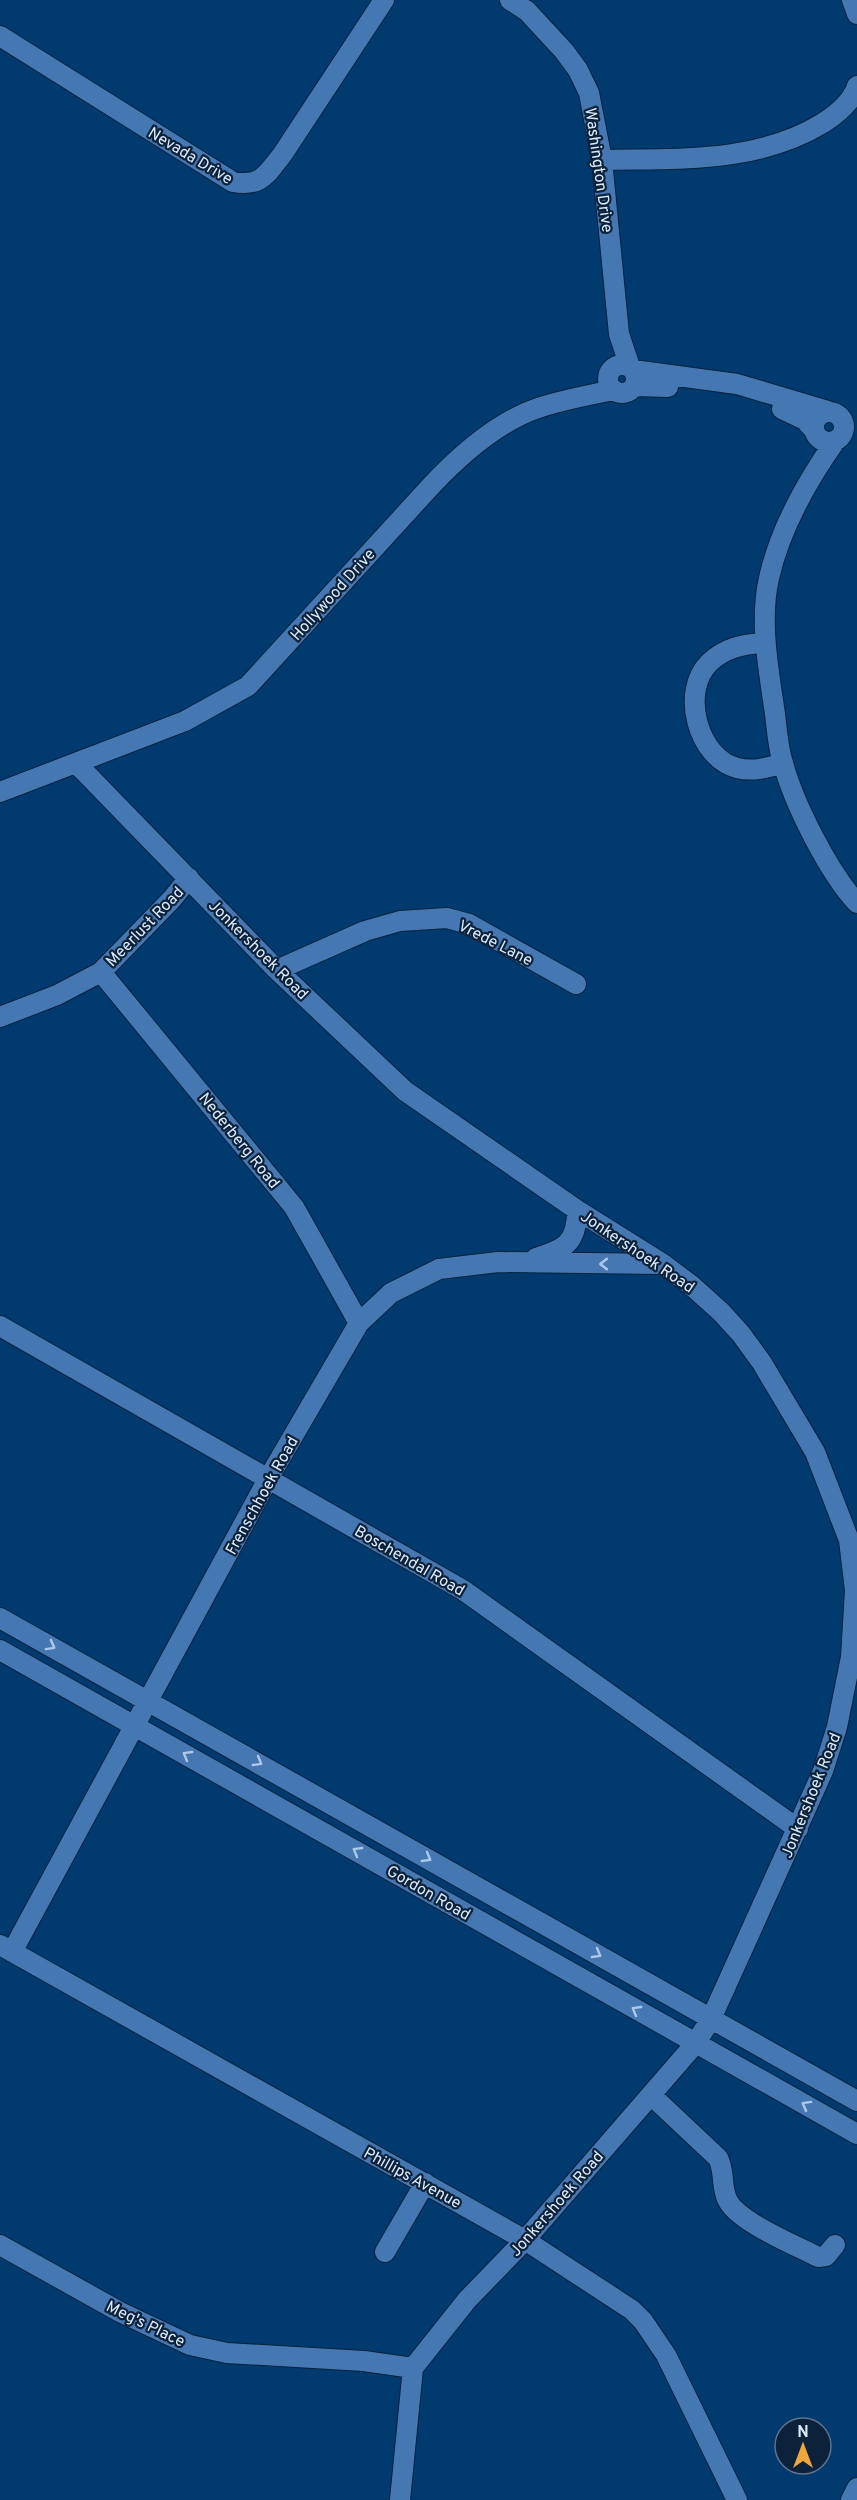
<svg xmlns="http://www.w3.org/2000/svg" width="857" height="2500" viewBox="0 0 857 2500" font-family="Overpass,sans-serif">
<style>
.lines{fill:none;stroke-linecap:round;stroke-linejoin:round}
.minor-casing{stroke:#06223e;stroke-width:22}
.minor{stroke:#4578b3;stroke-width:20}
.oneway{stroke:#aec8e8}
.labels{text-anchor:middle;stroke-width:4.5;stroke-linejoin:round;paint-order:stroke}
.street-label{font-size:16px;fill:#dbebff;stroke:#0c223a}
</style>
<rect width="100%" height="100%" fill="#003a6f"/>
<g class="lines">
<g class="minor-casing">
<path id="minor" d="M510 0 527 11 564 51 578 70 589 93 602 160 619 334 630 367
M852 0 857 14
M0 36 233 182C261 187 266 175 282 155L384 0
M602 160C677 158 756 164 823 123 837 114 852 102 857 86
M608 379a14 14 0 1 1 28 0a14 14 0 1 1-28 0Z
M633 370 737 384 828 411
M634 386 668 387
M782 409 805 420 814 430
M814 427a15 15 0 1 1 30 0a15 15 0 1 1-30 0Z
M836 440C807 481 780 529 769 578 759 621 769 672 775 714 777 730 778 748 783 763 794 804 829 873 857 903
M764 643C743 644 724 648 709 663 680 692 698 758 737 768 753 772 767 768 782 763
M76 763 277 970 405 1091 577 1210 663 1264 691 1285 721 1312 741 1334 762 1363 815 1452 849 1540 855 1590 851 1657 837 1727 823 1771 711 2019 695 2044 525 2240 467 2300 413 2368 400 2500
M0 792 185 721 248 686 430 487C459 456 497 422 538 408 562 400 588 395 614 390
M277 970 365 931 400 921 447 918 469 924 576 984
M101 972 294 1207 359 1323
M0 1017 57 995 101 972 172 899 189 878
M536 1258C565 1249 577 1243 577 1210
M0 1326 463 1590 798 1829
M0 1618 857 2101
M0 1650 857 2134
M0 1945 525 2240 632 2310 643 2321 666 2355 737 2500
M12 1952 268 1479 359 1323 391 1293 439 1269 498 1262 661 1264
M651 2095 718 2158C725 2171 721 2186 727 2199 736 2221 795 2245 818 2257L826 2256 835 2245
M0 2245 120 2312 190 2345 227 2353 364 2361 413 2368
M385 2252 425 2183
M851 2500 857 2488"/>
</g>
<use href="#minor" class="minor"/>
</g>
<defs><path id="oneway-chevron" d="M-2-3.5L2.5 0L-2 3.5" fill="none" stroke-width="1.6" stroke-linecap="round" stroke-linejoin="round" transform="scale(1.5)"/></defs>
<g class="oneway">
<use href="#oneway-chevron" transform="translate(604 1264) rotate(-180)"/>
<use href="#oneway-chevron" transform="translate(51 1646) rotate(29)"/>
<use href="#oneway-chevron" transform="translate(187 1755) rotate(-150)"/>
<use href="#oneway-chevron" transform="translate(258 1762) rotate(30)"/>
<use href="#oneway-chevron" transform="translate(357 1851) rotate(-150)"/>
<use href="#oneway-chevron" transform="translate(427 1858) rotate(30)"/>
<use href="#oneway-chevron" transform="translate(597 1954) rotate(30)"/>
<use href="#oneway-chevron" transform="translate(636 2010) rotate(-150)"/>
<use href="#oneway-chevron" transform="translate(806 2105) rotate(-151)"/>
</g>
<g class="labels">
<g class="street-label">
<text transform="translate(191 155) rotate(31)" y="6">Nevada Drive</text>
<text transform="translate(600 170) rotate(82)" y="6">Washington Drive</text>
<text transform="translate(332 594) rotate(-48)" y="6">Hollywood Drive</text>
<text transform="translate(144 926) rotate(-46)" y="6">Meerlust Road</text>
<text transform="translate(496 942) rotate(27)" y="6">Vrede Lane</text>
<text transform="translate(259 949) rotate(45)" y="6">Jonkershoek Road</text>
<text transform="translate(240 1140) rotate(51)" y="6">Nederberg Road</text>
<text transform="translate(638 1251) rotate(34)" y="6">Jonkershoek Road</text>
<text transform="translate(261 1495) rotate(-61)" y="6">Frenschhoek Road</text>
<text transform="translate(410 1560) rotate(30)" y="6">Boschendal Road</text>
<text transform="translate(810 1795) rotate(-68)" y="6">Jonkershoek Road</text>
<text transform="translate(429 1892) rotate(30)" y="6">Gordon Road</text>
<text transform="translate(413 2177) rotate(29)" y="6">Phillips Avenue</text>
<text transform="translate(556 2203) rotate(-49)" y="6">Jonkershoek Road</text>
<text transform="translate(146 2323) rotate(26)" y="6">Meg's Place</text>
</g>
</g>
<g transform="translate(803 2446)"><circle r="28" fill="#0c223a" stroke="#5f7289" stroke-width="1.5"/>
<path d="M0-4.5L10 22L0 15L-10 22Z" fill="#efa73d"/>
<text y="-9" font-size="16" font-weight="bold" text-anchor="middle" fill="#dbebff">N</text>
</g>
</svg>
